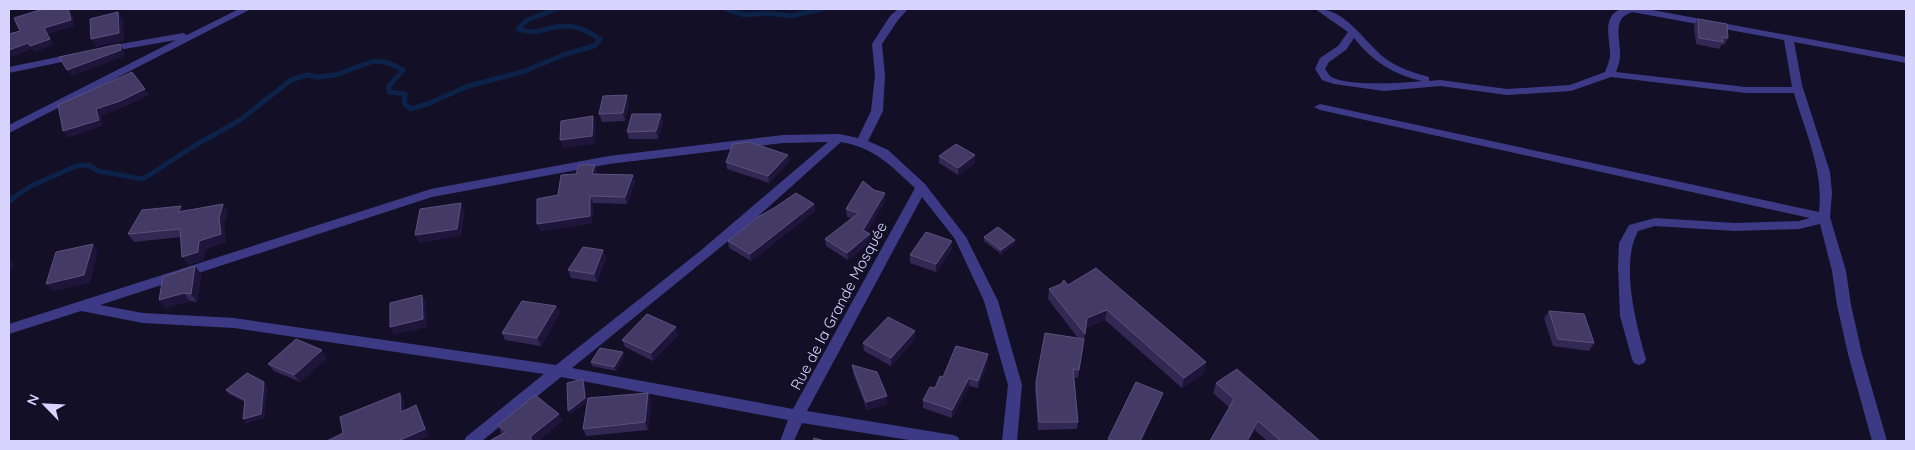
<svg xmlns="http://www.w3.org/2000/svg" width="1915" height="450" viewBox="0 0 1915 450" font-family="Quicksand,sans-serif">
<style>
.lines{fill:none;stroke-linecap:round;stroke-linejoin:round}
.stream-far1{stroke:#0c2248;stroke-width:5}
.stream{stroke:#0c2248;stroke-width:6}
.minor{fill:#3d3a85;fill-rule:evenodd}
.wall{fill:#312854}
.shaded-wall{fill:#1d163a}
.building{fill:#433a66;stroke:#5a527e}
.labels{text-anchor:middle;stroke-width:5;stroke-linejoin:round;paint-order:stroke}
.street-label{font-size:15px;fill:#d9d4ff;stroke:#130f26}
</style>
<rect width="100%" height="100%" fill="#130f26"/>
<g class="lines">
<path class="stream-far1" d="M726 9 745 15 766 13 791 16 822 9
M9 201 29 187 76 166 88 165 98 171 143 179 194 146 240 120 291 80 307 75 319 77 335 75 374 61 389 63 403 70 389 86V92L405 94 404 103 411 109 430 103 468 86 522 72 566 54 594 46 600 39C591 33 579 27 568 26 548 25 538 37 518 29L527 20 557 9"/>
<path class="stream" d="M9 201 11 200"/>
<path class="minor" d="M239 9H251L9 133V125L176 40 107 52 103 51 102 49 103 47 183 33 187 35Z
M898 9H908L898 20 882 44 885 75 883 111 868 141 888 150 925 184 966 237 998 301 1022 385 1017 441H1002L1008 385 984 301 955 239 922 197 807 411 953 435 958 437 960 441H915L802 423 794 441H780L788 420 561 377 482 441H464L466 437 544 374 234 328 143 323 81 311 9 334V324L431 189 609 156 783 135 839 134 858 138 871 111 875 75 872 44 890 16ZM828 142 699 252 556 365 234 318 143 313 100 305 432 197 609 164 783 143ZM841 142C875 148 890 165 915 188L793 409 572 368 754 220Z
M1315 9C1347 7 1366 46 1389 61 1401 69 1415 73 1429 77V81L1440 80 1507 89 1570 85 1605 72C1607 67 1609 62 1610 57 1611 42 1601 18 1619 10 1626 6 1639 9 1647 9L1906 57V63L1794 42 1802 85 1830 172 1832 193 1830 217 1846 271 1851 305 1862 354 1887 441H1872L1848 354 1837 305 1832 271 1820 224 1799 229 1735 231 1655 226 1638 231C1620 264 1636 324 1646 359L1644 363 1639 365 1634 363 1632 359 1620 316 1618 266 1619 243 1629 225 1655 218 1735 223 1799 221 1810 218 1320 110 1314 107 1320 104 1819 212C1824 170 1805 132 1794 93H1746L1611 77 1571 91 1507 95 1440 86 1384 91 1334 84 1322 80 1315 69 1320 58 1338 46 1348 32ZM1632 12 1784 40 1792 87H1746L1616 72C1618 67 1620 61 1620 56 1621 40 1611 18 1632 12ZM1354 38C1373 62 1393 74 1422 81 1404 83 1344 87 1330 76 1328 74 1327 71 1325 69L1329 62 1346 50Z
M77 53 81 54 82 56 81 58 9 73V67Z"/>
</g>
<path class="wall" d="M1698 19 1728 38 1724 45 1722 44 1719 49 1696 44 1694 25Z
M629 103 625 121 602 122 599 114Z
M661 114 663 122 658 139H629L627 132Z
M788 155 789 162 769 183 727 169 726 162Z
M939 156 975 163 958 175 939 163Z
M595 165 597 172V174L633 175 635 182 627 204 593 203 592 223 540 231 558 195 576 174Z
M885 201 867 232 871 242 848 260 826 246 825 239 851 218 847 217 846 209Z
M223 204 228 212 224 225 226 242 205 249 203 260 188 265 181 237 134 242 128 234 185 211Z
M814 204 815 211 751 261 729 248 728 241Z
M984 237 1015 244 1001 254 984 241Z
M952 249 936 272 910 263V255Z
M603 250 606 258 597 282 571 278 568 270Z
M195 266 201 274 197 302 190 301 165 308Z
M1061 284 1068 285 1206 362 1204 373 1182 388 1105 320 1086 328 1078 378 1074 377 1078 422 1077 429 1038 430 1035 390 1036 382 1078 338 1048 299 1049 289Z
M556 306 560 313 541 346 505 340 502 333Z
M1549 311 1594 343 1589 351 1553 346 1544 318Z
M678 335 653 361 625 347 622 340Z
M915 339 891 366 864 351 863 343Z
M988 354V362L978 388 969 386 952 418 923 408V400L935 388 943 377Z
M624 356 616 371 592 366 591 362Z
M327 358 300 382 274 371 268 364Z
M852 365 887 396V404L867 410 853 373Z
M1216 383 1320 441H1267L1213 393Z
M267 386 264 418 246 423 245 402 229 394 226 390Z
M648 393 651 400 648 430 586 436 583 429Z
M559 414 562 421 538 441H491L503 434 501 433 498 425Z"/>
<path class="shaded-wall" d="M68 9H71L75 26 48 34 54 45 34 52 32 49 9 58V50L28 43 44 28Z
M118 12 123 20 124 41 96 47 91 39Z
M120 44 124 51 125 56 72 76 67 70Z
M145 89 150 95 124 107 101 116 103 126 68 138 63 131 96 109Z
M627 95 629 103 625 121 623 113Z
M661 114 663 122 658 139 656 131Z
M593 116 596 124 595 144 562 148 560 140Z
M788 155 789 162 769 183 768 176Z
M975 155V163L958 175V168Z
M595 165 597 172 595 181 592 174Z
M633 175 635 182 627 204 625 197Z
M885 193V201L864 238 863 230Z
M590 196 593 203 592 223 540 231 537 224Z
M461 203 465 211 461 236 419 243 415 235Z
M223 204 228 212 224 225 226 242 205 249 203 260 188 265 182 257 219 218Z
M814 204 815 211 751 261 750 254Z
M181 206 186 213 178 212Z
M870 234 871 242 848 260 847 253Z
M1015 240V244L1001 254V250Z
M952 241V249L936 272V264Z
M93 244 98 252 90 283 53 291 46 284Z
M603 250 606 258 597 282 594 274Z
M9 258 14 264 9 275Z
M195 266 201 274 197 302 191 294Z
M184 293 190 301 165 308 159 300Z
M422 295 426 303 427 327 394 335 390 327Z
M556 306 560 313 541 346 537 338Z
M1107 310 1105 320 1086 328 1083 345 1087 318Z
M676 327 678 335 653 361 651 353Z
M915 331V339L891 366V358Z
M322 350 327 358 300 382 294 375Z
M623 352 624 356 616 371 614 367Z
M988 354V362L978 388V381Z
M1206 362 1204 373 1182 388 1184 378Z
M969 378V386L952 418V410Z
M583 379 585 383 587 402 570 415 568 411Z
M264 382 267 386 264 418 246 423 243 419Z
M400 393 404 400 405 419 401 412Z
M648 393 651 400 648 430 645 422Z
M1163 393 1161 400 1142 441H1140Z
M887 396V404L867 410 866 402Z
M416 405 420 412 429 436 418 441H398Z
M559 414 562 421 538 441H531V436Z
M1258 421 1255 430 1249 441H1247Z"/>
<path class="building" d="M43 9H68L71 20 44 28 50 39 30 46 28 43 9 50V34L20 31 14 18Z
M118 12 119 33 91 39 90 19Z
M1698 19 1727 24 1728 38 1722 37 1723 42 1699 38Z
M120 44 121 50 67 70 59 57Z
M132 72 145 89 120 101 96 109 99 120 63 131 58 105Z
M627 95 623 113 599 114 603 96Z
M632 114H661L656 131 627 132Z
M593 116 592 136 560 140 561 121Z
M749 142 788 155 768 176 726 162 733 144Z
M956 144 975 155 958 168 939 156Z
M579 165H595L592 174 633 175 625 197 590 196V216L537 224V199L558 195 561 175 576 174Z
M863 181 874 190 885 193 863 230 870 234 847 253 825 239 859 213 846 209Z
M796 193 814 204 750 254 728 241 758 217 774 208Z
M461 203 457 229 415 235 420 209Z
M223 204 219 218 221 234 199 241 198 252 182 257 180 229 128 234 142 210 181 206 178 212Z
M998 227 1015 240 1001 250 984 237Z
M926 232 952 241 936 264 910 255Z
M93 244 84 275 46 284 56 252Z
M583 247 603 250 594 274 568 270Z
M195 266 191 294 184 293 159 300 163 277Z
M1096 268 1206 362 1184 378 1107 310 1087 318 1085 334 1049 289 1061 284 1064 280 1068 285Z
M422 295 423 319 390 327V303Z
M522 301 556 306 537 338 502 333Z
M1549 311 1584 314 1594 343 1558 339Z
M647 314 676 327 651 353 622 340Z
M888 317 915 331 891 358 863 343Z
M1045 333 1084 339 1079 370 1073 369 1078 422H1039L1036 382Z
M296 339 322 350 294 375 268 364Z
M956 346 988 354 978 381 969 378 952 410 923 400 930 387 935 388 940 376 943 377Z
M600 348 623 352 614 367 591 362Z
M852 365 877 372 887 396 866 402Z
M1237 369 1320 441H1281L1258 421 1247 441H1210L1234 399 1216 383Z
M247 373 264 382 261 414 243 419 245 400 226 390Z
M583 379 585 398 568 411 567 383Z
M1136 382 1163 393 1140 441H1114L1108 439Z
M400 393 401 412 416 405 425 429 398 441H327L343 433 340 417Z
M648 393 645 422 583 429 588 398Z
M535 395 559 414 531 436V441H491V440L506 432 498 425Z
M814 438 825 441H813Z"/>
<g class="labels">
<g class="street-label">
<text transform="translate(839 306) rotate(-62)" y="5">Rue de la Grande Mosquée</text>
</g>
</g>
<rect width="1915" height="450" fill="none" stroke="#d9d4ff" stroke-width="20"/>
<g transform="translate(45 405) rotate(294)" stroke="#130f26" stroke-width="4" paint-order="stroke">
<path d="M0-4L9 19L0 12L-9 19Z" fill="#d9d4ff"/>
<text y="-8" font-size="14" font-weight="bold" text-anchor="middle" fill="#d9d4ff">N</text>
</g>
</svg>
